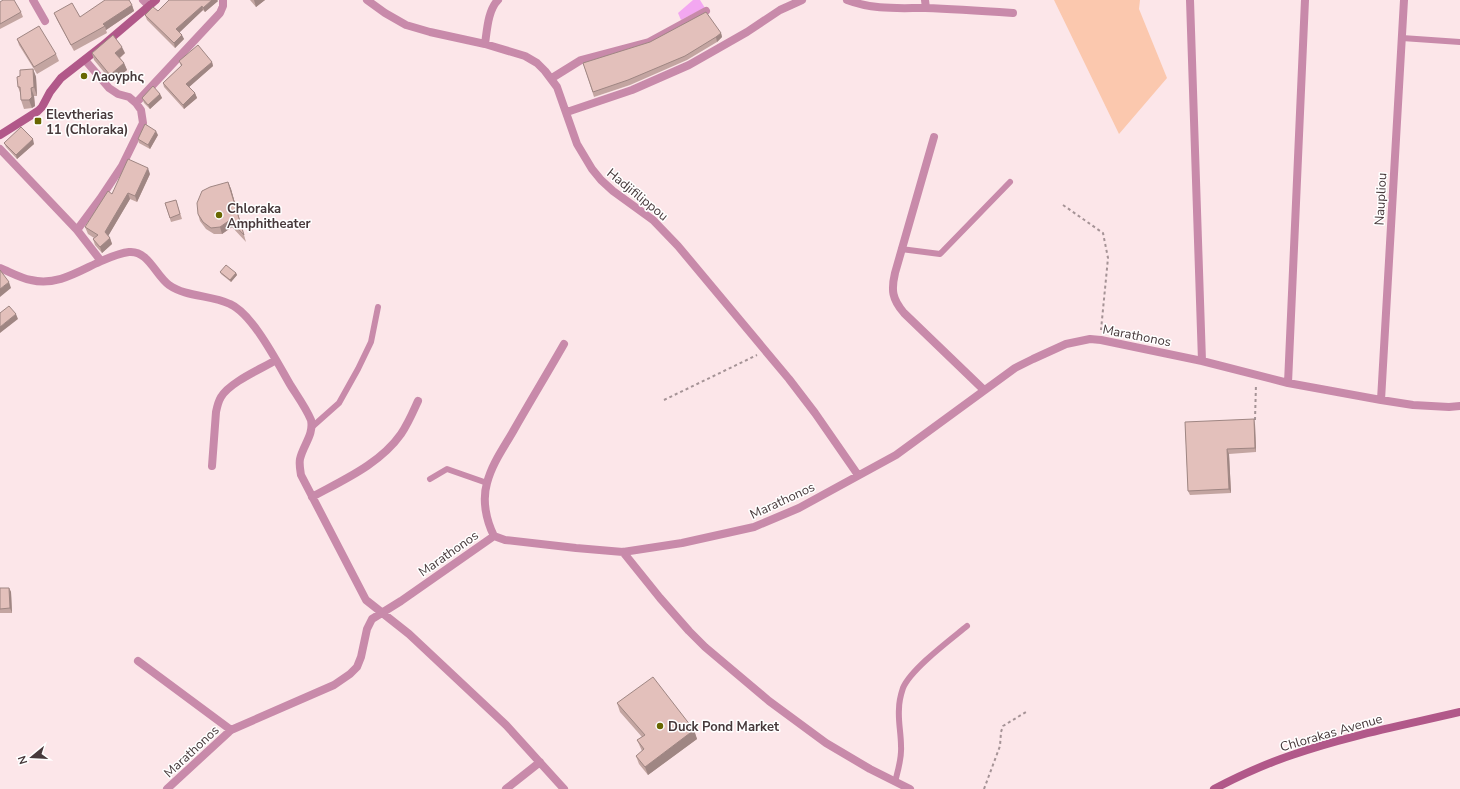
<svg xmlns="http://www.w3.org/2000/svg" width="1460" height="789" viewBox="0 0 1460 789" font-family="'Nunito Sans',sans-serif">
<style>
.green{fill:#fbc8ae}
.water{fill:#f3a7f1}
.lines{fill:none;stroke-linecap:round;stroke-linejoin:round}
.path{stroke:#a59396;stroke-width:2;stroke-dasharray:3 3;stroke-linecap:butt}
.lane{stroke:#c88aaa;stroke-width:6}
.street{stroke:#c88aaa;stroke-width:8}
.secondary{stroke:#b15889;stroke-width:8}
.wall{fill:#c3a5a1}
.shaded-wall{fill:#9f8683}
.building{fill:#e3c0bb;stroke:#9f8683}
.poi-dot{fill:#686701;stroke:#fff;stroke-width:1.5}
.labels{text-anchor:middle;stroke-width:3;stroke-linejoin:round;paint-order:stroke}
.poi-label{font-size:13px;font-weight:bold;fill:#47393b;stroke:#fff;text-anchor:start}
.street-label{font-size:13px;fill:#47393b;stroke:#fff}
</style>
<rect width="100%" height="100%" fill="#fce6e9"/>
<path class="green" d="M1054 0H1140L1139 9 1167 78 1119 134Z"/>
<path class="water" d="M693 0H700L705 8 681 20 678 13Z"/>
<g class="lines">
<path class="path" d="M1063 205 1103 233 1108 258 1101 330
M664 400 757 355
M1255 420 1256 384
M984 789 1000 746 1001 732 1003 726 1026 712"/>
<path class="lane" d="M1402 38 1460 42
M901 249 940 254 1010 182
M312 427 339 403 358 369 371 342 378 307
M430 479 447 469 487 483
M895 782C898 770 902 758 901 746 901 733 898 721 899 709 899 703 901 694 903 688 911 669 950 640 967 626"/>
<path class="street" d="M33 0 45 21
M143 0 149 6
M367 0 385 13 406 25 430 32 485 44 525 56 537 63 545 71 557 87 577 144 592 169 601 180 613 191 653 220 678 246 789 379 815 413 858 475
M847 0C874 10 896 8 925 8 954 9 984 11 1013 13
M925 0 926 8
M1190 0 1202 361
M485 44C487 30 488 10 498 0
M552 78 581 60 649 42 706 11
M136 103 220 13 223 6V0
M567 112 632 90 689 65 747 32 780 10 802 0
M934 137 895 273C891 290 892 299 904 313L984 390
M0 149 77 230 101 261
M77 230 100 199 122 166 143 123 141 110 136 103 129 97 118 94 109 88 85 60
M0 268C10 272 20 278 31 280 55 286 76 273 97 263 106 259 118 253 129 252 148 250 156 276 169 285 186 297 211 295 230 304 253 314 278 364 291 386 298 397 306 408 311 420 314 435 303 445 300 459 299 464 300 469 301 475L366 600 409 634 506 725 564 789
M1288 383 1305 0
M1381 400 1404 0
M212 466 216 412C217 407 218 402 221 397 230 382 261 369 276 360
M312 497C343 480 380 464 401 434 408 424 413 412 418 401
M494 536C486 520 482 500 487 483 492 463 505 446 515 428 531 400 548 372 564 344
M623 552 660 598 689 631 705 647 769 701 826 743 870 769 910 789
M138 661 231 730
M167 789 231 730 334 685 350 674 357 667 361 657 367 629 372 619 401 601 494 536 505 540 576 548 623 552 682 543 754 527 799 508 896 455 1015 368 1033 359 1066 344 1090 339 1101 340 1202 361 1288 383 1381 400 1413 405 1449 407 1460 406
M506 789 540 762"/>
<path class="secondary" d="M0 135 38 111 42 107 50 92 61 78 102 46 156 0
M1214 789C1239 776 1265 764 1292 755 1346 736 1405 725 1460 712"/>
</g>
<path class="wall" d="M169 0H217L218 1 205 12 203 10 179 32 184 39 175 48 147 20 145 15 158 11Z
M250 0H265L256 7Z
M0 2 21 12 23 17 0 29Z
M132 5 134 11 106 30 107 33 74 51 57 20 54 13 80 17Z
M721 33 722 37 717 42 687 60 630 85 594 97 583 63Z
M17 39 56 54 59 61 37 74 19 45Z
M92 53H125L120 58 124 63 127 70 112 82 94 60Z
M179 61 212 62 213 66 189 87 195 93 197 98 184 109 164 87 163 83 181 66Z
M33 69 36 77 37 96H34L35 106 32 108 24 109 21 100V95L18 87 20 76Z
M160 94 162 98 150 109 144 103 142 98Z
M158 135 150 149 139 143 138 139Z
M4 143 34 144 17 159 6 147Z
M150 174 137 202 130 199 108 236 110 238 112 244 102 253 95 245 93 239 94 238 88 234 85 227 112 194Z
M228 182 231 189 246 242 232 227 222 234H214L206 229 200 221 198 214Z
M176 200 182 219 171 222 165 203Z
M220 272 236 273 237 275 231 282 221 274Z
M1185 422 1255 424 1256 452 1229 454 1231 493 1190 495 1188 491Z
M0 588H9L11 592 12 613H0Z
M617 703 694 730 697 739 648 775 639 764 636 756 642 751 637 740 642 737 620 712Z"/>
<path class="shaded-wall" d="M212 0H217L218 1 205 12 203 8Z
M254 0H265L256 7Z
M132 5 134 11 106 30 105 26 103 24Z
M202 6 203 10 178 34 176 29Z
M721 33 722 37 717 42 716 37Z
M182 35 184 39 175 48 174 43Z
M122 47 125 53 118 59 115 53Z
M212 62 213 66 188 88 186 84Z
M124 63 127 70 112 82 110 75Z
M33 69 36 77 37 96 34 87Z
M31 88 34 96 35 106 32 108 29 100Z
M195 93 197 98 184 109 183 105Z
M160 94 162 98 150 109 148 105Z
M156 131 158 135 150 149 148 145Z
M33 139 34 144 17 159 16 155Z
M148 168 150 174 137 202 135 196Z
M228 182 231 189 246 242 244 235Z
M128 193 130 199 107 238 105 232Z
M230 220 232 227 222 234 220 227Z
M110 238 112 244 102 253 100 247Z
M236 273 237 275 231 282 230 280Z
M9 282 11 288 0 297V289Z
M16 314 18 319 0 333V327Z
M1254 419 1255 424 1256 452 1255 448Z
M1227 449 1229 454 1231 493 1229 489Z
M9 588 11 592 12 613 10 608Z
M694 730 697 739 648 775 645 767Z"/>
<path class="building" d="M3 0H14L21 12 0 24V2Z
M105 0H129L132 5 103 24 105 26 71 45 54 13 72 3 80 17Z
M169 0H212L203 8 202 6 176 29 182 35 174 43 145 15 153 7 158 11Z
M706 12 721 33 716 37 685 56 628 80 593 92 583 63 650 42Z
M39 26 56 54 34 67 17 39Z
M113 35 122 47 115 53 124 63 110 75 92 53Z
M198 45 212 62 186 84 195 93 183 105 163 83 182 65 179 61Z
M33 69 34 87 31 88 32 97 29 100H21L20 87H18L17 77 20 76V70Z
M153 86 160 94 148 105 142 98Z
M145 124 156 131 148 145 138 139Z
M21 127 33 139 16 155 4 143Z
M128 159 148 168 135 196 128 193 105 232 110 238 100 247 93 239 98 235 85 227 108 191 112 194Z
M228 182 244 235 230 220 220 227 211 228 203 222 198 214 197 203 202 191 210 187Z
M176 200 180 214 170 218 165 203Z
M226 265 236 273 230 280 220 272Z
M0 270 9 282 0 289Z
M9 306 16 314 0 327V313Z
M1254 419 1255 448 1227 449 1229 489 1188 491 1185 422Z
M0 588H9L10 608 0 609Z
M653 677 694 730 645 767 636 756 644 749 637 740 645 735 617 703Z"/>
<g class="poi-dot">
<circle cx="84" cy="76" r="4"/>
<rect x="34" y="117" width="8" height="8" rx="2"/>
<circle cx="219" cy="215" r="4"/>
<circle cx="660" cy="726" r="4"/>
</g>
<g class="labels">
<g class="poi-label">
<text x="92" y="81">Λaoyphς</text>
<text x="46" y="119">Elevtherias<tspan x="46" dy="15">11 (Chloraka)</tspan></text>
<text x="227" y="213">Chloraka<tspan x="227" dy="15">Amphitheater</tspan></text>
<text x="668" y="731">Duck Pond Market</text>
</g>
<g class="street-label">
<text transform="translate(638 194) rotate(39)" y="5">Hadjifilippou</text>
<text transform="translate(1380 199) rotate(-87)" y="5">Naupliou</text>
<text transform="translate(1137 335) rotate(11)" y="5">Marathonos</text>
<text transform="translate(782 500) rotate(-25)" y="5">Marathonos</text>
<text transform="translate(448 553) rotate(-35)" y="5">Marathonos</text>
<text transform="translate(1331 732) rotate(-16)" y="5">Chlorakas Avenue</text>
<text transform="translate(191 751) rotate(-43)" y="5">Marathonos</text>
</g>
</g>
<g transform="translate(32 757) rotate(252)" stroke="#ffffff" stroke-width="3" paint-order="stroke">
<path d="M0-3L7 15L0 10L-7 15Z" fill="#47393b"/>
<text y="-6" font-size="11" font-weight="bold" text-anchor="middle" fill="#47393b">N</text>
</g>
</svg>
